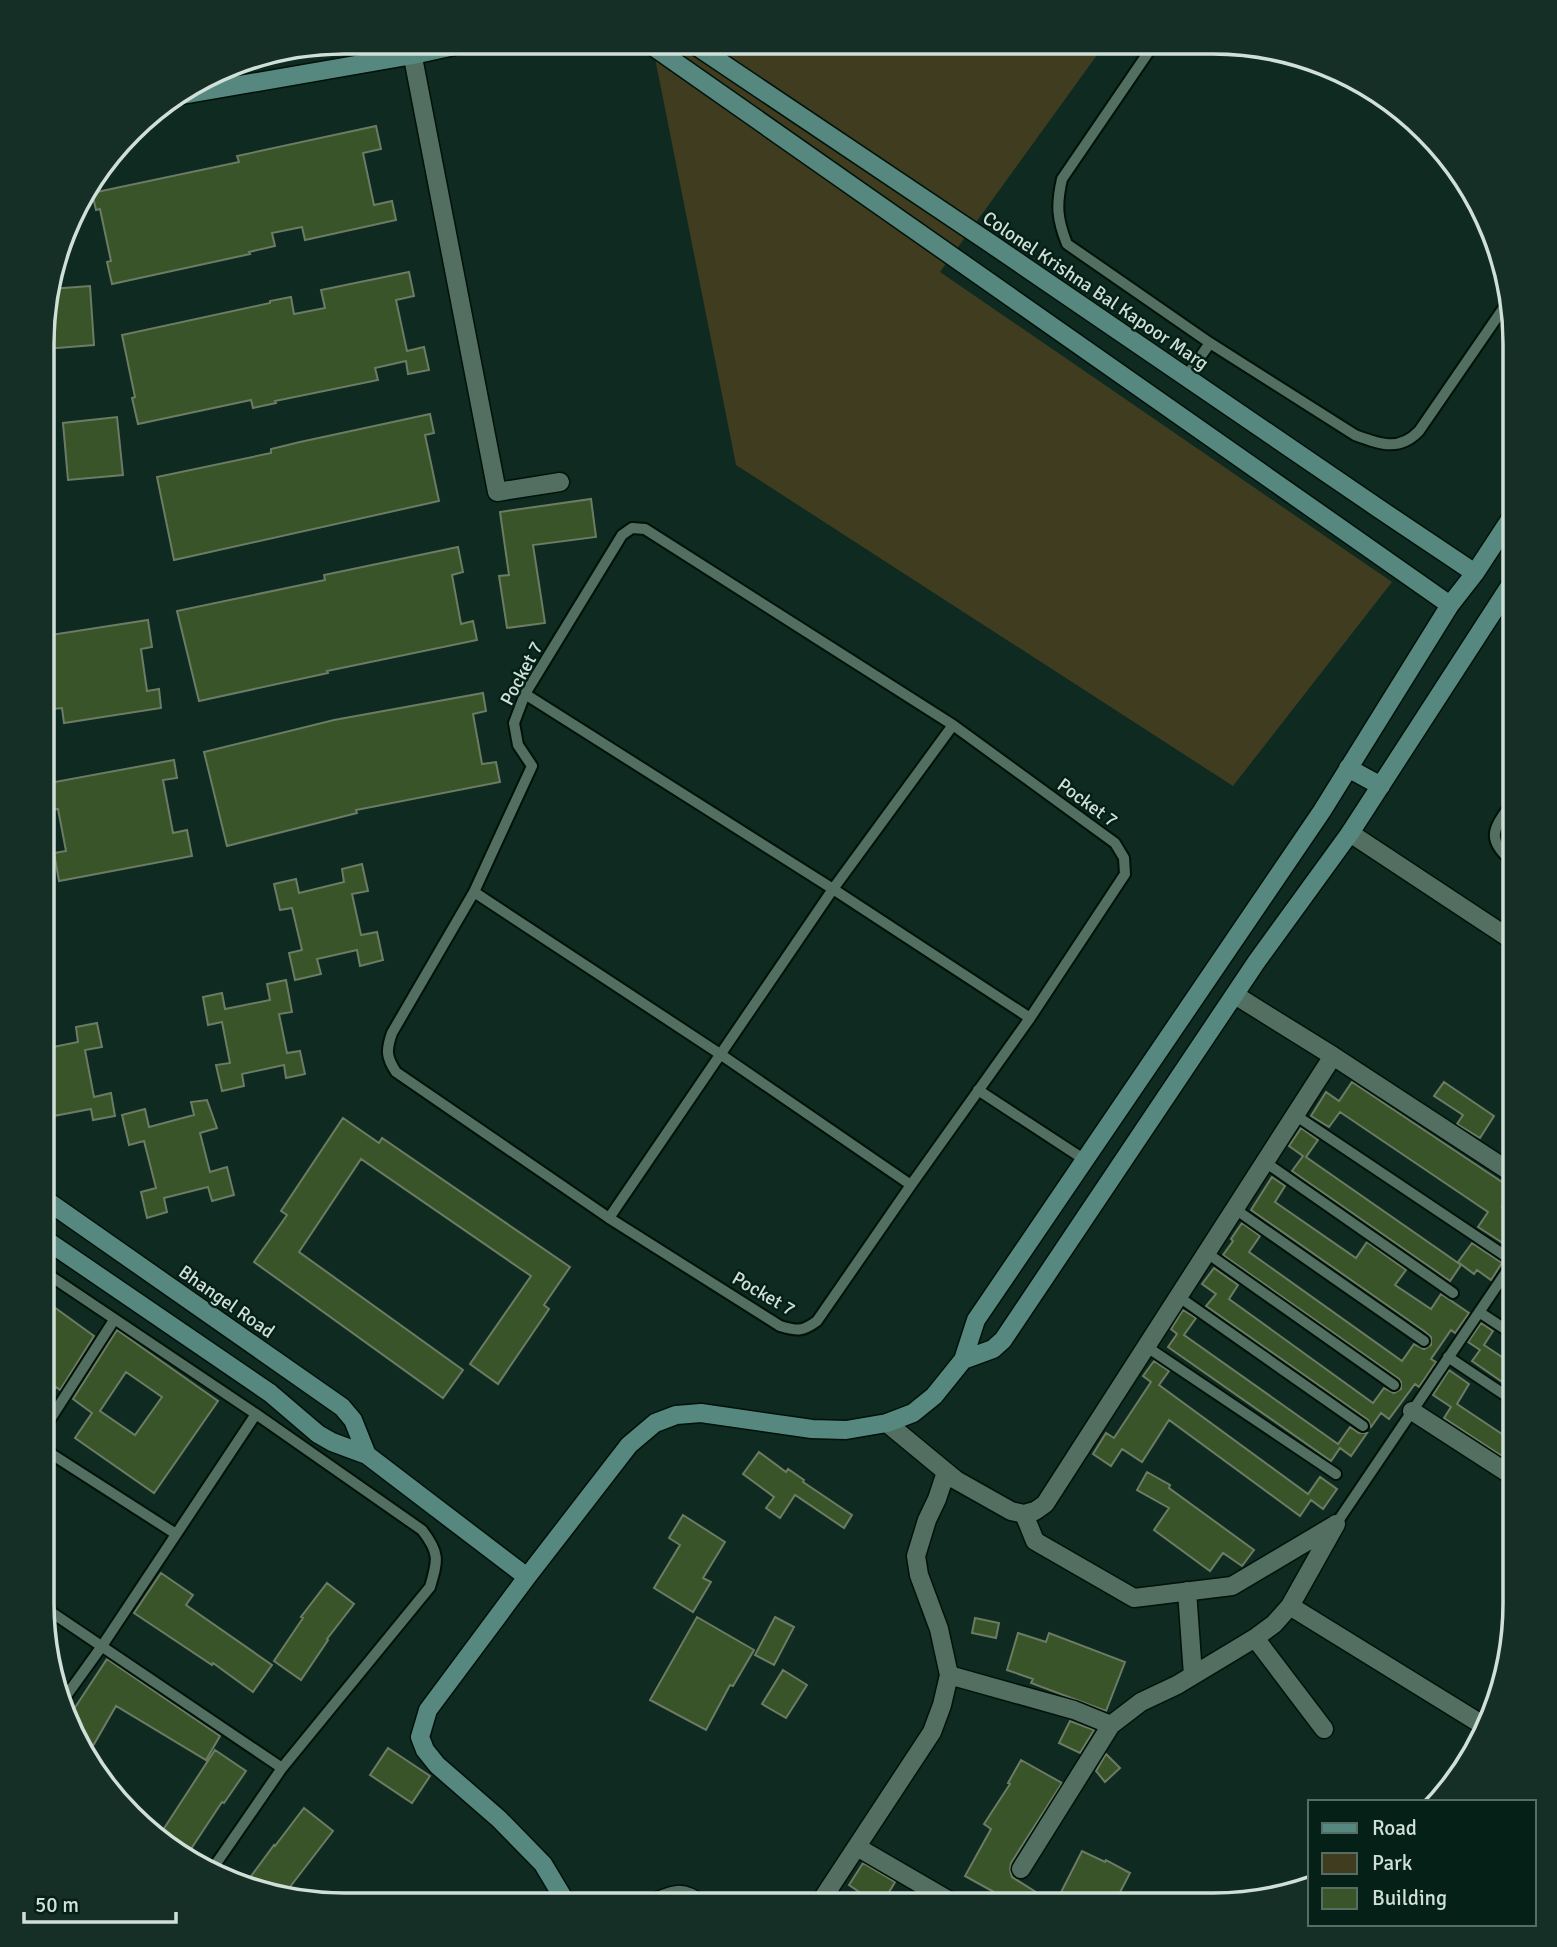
<svg xmlns="http://www.w3.org/2000/svg" width="1557" height="1947" viewBox="0 0 1557 1947" font-family="Signika,sans-serif">
<style>
.green{fill:#403c1f}
.building{fill:#3a5429;stroke:#6c7b64;stroke-width:2;fill-rule:evenodd}
.lines{fill:none;stroke-linecap:round;stroke-linejoin:round}
.lane-casing{stroke:#001209;stroke-width:14}
.street-casing{stroke:#001209;stroke-width:21}
.secondary-casing{stroke:#001209;stroke-width:21}
.lane{stroke:#526f62;stroke-width:10}
.street{stroke:#526f62;stroke-width:18}
.secondary{stroke:#568880;stroke-width:18}
.labels{text-anchor:middle;stroke-width:5;stroke-linejoin:round;paint-order:stroke}
.street-label{font-size:19px;fill:#d0e0d9;stroke:#052016}
.rim{fill:none;stroke:#d0e0d9;stroke-width:3.5}
</style>
<rect width="100%" height="100%" fill="#0f2a20"/>
<path class="green" d="M652 43 1105 44 940 272 1392 582 1233 786 736 465Z"/>
<path class="building" d="M376 126 381 149 363 153 374 205 392 201 396 220 305 240 302 227 272 233 275 246 249 252 250 254 112 284 107 262 111 261 100 209 96 210 92 193 239 162 237 156Z
M409 272 414 296 396 300 407 351 424 347 429 370 408 374 406 361 375 368 378 380 275 401 276 403 253 408 251 400 138 424 132 398 135 397 122 335 270 303V301L291 297 294 314 325 308 321 290Z
M90 286 94 345 45 349V316H49L48 295 50 289Z
M430 414 434 433 425 435 439 501 174 560 157 477 271 453V449L300 442Z
M117 417 123 475 68 480 63 423Z
M591 499 596 537 533 545 545 623 507 628 499 576 509 575 500 512Z
M458 547 463 572 452 575 461 624 473 621 477 640 327 671 328 673 199 701 177 611 325 580 324 575Z
M148 620 152 647 141 649 147 691 159 689 161 708 64 723 62 708 44 710V636Z
M483 693 486 711 473 714 482 764 496 762 500 782 356 810 357 813 227 846 204 752 334 720Z
M174 760 177 778 163 780 173 833 187 830 192 856 59 881 54 853 66 851 58 809 46 811 44 784Z
M362 864 368 891 352 894 361 935 377 932 383 960 360 966 357 950 317 959 321 974 295 980 289 953 302 950 292 908 280 910 274 884 296 879 299 893 344 882 342 869Z
M286 980 292 1012 279 1014 287 1053 300 1051 305 1074 286 1078 284 1065 242 1074 244 1086 222 1091 216 1065 230 1063 222 1022 208 1025 203 997 222 993 225 1009 270 1000 267 984Z
M97 1023 102 1047 85 1050 94 1097 111 1093 115 1116 93 1120 91 1109 43 1118V1049L78 1042 76 1027Z
M1352 1082 1514 1190 1502 1207 1515 1216V1251L1478 1227 1488 1212 1340 1112 1329 1127 1311 1116 1326 1092 1339 1101Z
M1444 1082 1494 1116 1480 1138 1457 1124 1463 1115 1434 1096Z
M207 1100 217 1128 200 1133 210 1172 227 1167 234 1195 212 1201 208 1187 164 1198 167 1212 147 1218 141 1192 156 1188 144 1141 129 1145 122 1115 145 1109 149 1127 194 1115 191 1102Z
M343 1118 379 1143 382 1138 570 1267 544 1305 549 1309 498 1384 470 1364 531 1276 361 1159 299 1252 463 1370 443 1398 254 1262 287 1215 281 1211Z
M1301 1128 1318 1140 1306 1157 1461 1265 1450 1281 1292 1171 1303 1156 1289 1146Z
M1272 1177 1285 1186 1275 1202 1356 1258 1367 1242 1406 1270 1395 1285 1431 1309 1441 1294 1469 1313 1455 1333 1451 1330 1431 1359 1436 1362 1419 1387 1415 1384 1389 1419 1381 1413 1371 1427 1368 1420 1206 1306 1216 1294 1202 1284 1214 1268 1238 1285 1229 1299 1373 1403 1384 1388 1394 1393 1401 1389V1382L1399 1379 1223 1255 1233 1241 1231 1239 1242 1223 1260 1236 1249 1252 1402 1361 1414 1344 1424 1349 1431 1345V1337L1424 1331 1251 1210Z
M1472 1243 1502 1263 1491 1280 1477 1270 1474 1274 1458 1262Z
M1515 1274 1514 1296 1504 1289Z
M43 1299 94 1336 60 1390 56 1387 42 1406 43 1353 50 1342 43 1337Z
M1183 1310 1196 1318 1184 1335 1338 1444 1350 1427 1359 1433H1367L1351 1456 1340 1448 1331 1461 1168 1347 1177 1334 1171 1329Z
M1481 1323 1493 1331 1484 1345 1514 1365V1390L1472 1361 1480 1350 1468 1342Z
M117 1330 218 1401 154 1493 75 1438 92 1413 73 1399ZM126 1372 162 1397 135 1435 100 1411Z
M1154 1361 1169 1371 1159 1385 1308 1494 1320 1477 1337 1489 1323 1509 1311 1500 1300 1516 1169 1420 1142 1462 1122 1449 1111 1466 1093 1454 1106 1433 1114 1438 1151 1382 1143 1376Z
M1449 1370 1469 1384 1457 1404 1514 1442V1464L1444 1418 1451 1407 1433 1395Z
M759 1452 786 1472 788 1469 804 1480 803 1482 852 1515 844 1528 795 1495 780 1518 766 1508 774 1497 743 1474Z
M1147 1472 1170 1485 1169 1488 1254 1550 1242 1566 1223 1553 1210 1571 1154 1530 1169 1508 1137 1490Z
M683 1515 725 1542 703 1578 711 1582 693 1612 654 1588 680 1545 669 1538Z
M161 1573 193 1595 186 1605 272 1665 253 1692 213 1663 212 1665 134 1613Z
M327 1583 354 1604 327 1639 328 1640 301 1680 274 1661 303 1618 301 1617Z
M697 1617 754 1650 733 1686 730 1685 706 1730 650 1700Z
M775 1617 794 1627 774 1665 755 1655Z
M975 1618 999 1623 996 1638 972 1633Z
M1018 1633 1046 1642 1049 1633 1125 1662 1106 1711 1031 1683 1033 1679 1007 1670Z
M107 1659 220 1736 206 1760 116 1706 86 1758 82 1754 68 1718Z
M783 1670 807 1685 786 1718 762 1704Z
M1070 1721 1094 1730 1080 1753 1059 1743Z
M388 1748 430 1776 412 1803 370 1775Z
M215 1750 246 1771 224 1803 222 1802 185 1858 177 1854 159 1836Z
M1106 1754 1120 1768 1105 1782 1096 1771Z
M1021 1760 1062 1783 1011 1863 1010 1869 1012 1877 1055 1904 1082 1851 1105 1862 1106 1860 1130 1873 1114 1904H999L1003 1897 965 1876 991 1829 984 1824 1010 1784 1008 1783Z
M304 1808 333 1831 283 1896 243 1887 274 1845 275 1846Z
M863 1863 895 1882 882 1904H877L849 1885Z"/>
<g class="lines">
<g class="lane-casing">
<path id="lane" d="M1154 44 1062 179C1056 205 1057 219 1067 244L1210 343 1355 435C1379 444 1399 452 1419 431L1509 300
M1186 377 1210 343
M632 528 645 529 953 725 1115 843 1124 858 1125 874 1030 1018 911 1185 817 1321C802 1332 797 1331 780 1326L609 1218 396 1072C386 1057 386 1050 392 1033L474 892 532 766 518 745 514 723 525 694 622 535Z
M525 694 833 889 1030 1018
M1515 864C1482 837 1495 828 1515 798
M474 892 720 1054 911 1185
M978 1090 1085 1160
M1295 1115 1513 1261
M1265 1162 1453 1293
M1235 1209 1424 1341
M609 1218 833 889 953 725
M1207 1253 1394 1385
M43 1271 256 1414 422 1530C440 1553 438 1560 430 1587L282 1768 211 1871
M1179 1297 1363 1426
M1479 1312 1514 1335
M1147 1347 1336 1474
M1448 1357 1514 1401
M42 1432 114 1320
M42 1448 176 1534
M1336 1524 1515 1259
M42 1606 282 1768
M61 1703 102 1646 256 1414"/>
</g>
<g class="street-casing">
<path id="street" d="M410 42 497 492 560 482
M1350 833 1515 942
M1235 995 1333 1056 1515 1175
M1412 1411 1514 1477
M887 1423 956 1480 1011 1511 1024 1514 1035 1511 1045 1504 1333 1056
M1024 1514 1035 1541 1134 1598 1232 1586 1333 1526
M1187 1591 1193 1675
M1290 1606 1486 1727
M1255 1638 1324 1729
M949 1675 1074 1710 1111 1725
M857 1847 955 1904
M1021 1869 1111 1725 1141 1702 1177 1685 1255 1638 1274 1624 1290 1606 1336 1524
M650 1904C672 1896 680 1888 700 1904
M819 1904 932 1732 942 1705 949 1675 939 1629 919 1575 916 1556 927 1520 937 1499 946 1472"/>
</g>
<g class="secondary-casing">
<path id="secondary" d="M648 43 1450 605
M692 43 990 243 1378 508 1475 573
M182 95 413 55 473 42
M1348 768 1381 786
M43 1198 342 1407 353 1420 367 1455
M43 1238 270 1393 318 1434 332 1442 367 1455 527 1577
M963 1360 993 1349 1003 1340 1257 961 1350 833 1515 578
M567 1904 543 1864 499 1819 437 1765 425 1750 420 1737 428 1710 527 1577 629 1445 655 1423 676 1415 701 1413 812 1429 846 1430 887 1423 913 1413 934 1396 963 1360 976 1320 1322 811 1450 605 1475 573 1515 512"/>
</g>
<use href="#lane" class="lane"/>
<use href="#street" class="street"/>
<use href="#secondary" class="secondary"/>
</g>
<g class="labels">
<g class="street-label">
<text transform="translate(1096 290) rotate(34)" y="7">Colonel Krishna Bal Kapoor Marg</text>
<text transform="translate(521 673) rotate(-62)" y="7">Pocket 7</text>
<text transform="translate(1088 802) rotate(36)" y="7">Pocket 7</text>
<text transform="translate(764 1293) rotate(30)" y="7">Pocket 7</text>
<text transform="translate(227 1301) rotate(35)" y="7">Bhangel Road</text>
</g>
</g>
<path d="M0 0H1557V1947H0ZM344 54H1213A290 290 0 0 1 1503 344V1603A290 290 0 0 1 1213 1893H344A290 290 0 0 1 54 1603V344A290 290 0 0 1 344 54Z" fill="#152f26" fill-rule="evenodd"/>
<path class="rim" d="M344 54H1213A290 290 0 0 1 1503 344V1603A290 290 0 0 1 1213 1893H344A290 290 0 0 1 54 1603V344A290 290 0 0 1 344 54Z"/>
<rect x="1308" y="1800" width="228" height="126" fill="#052016" stroke="#566d64" stroke-width="2"/>
<rect x="1322" y="1823" width="35" height="10" fill="#568880" stroke="#566d64" stroke-width="2"/>
<text x="1372" y="1835" font-size="21" fill="#d0e0d9">Road</text>
<rect x="1322" y="1853" width="35" height="21" fill="#403c1f" stroke="#566d64" stroke-width="2"/>
<text x="1372" y="1870" font-size="21" fill="#d0e0d9">Park</text>
<rect x="1322" y="1888" width="35" height="21" fill="#3a5429" stroke="#566d64" stroke-width="2"/>
<text x="1372" y="1905" font-size="21" fill="#d0e0d9">Building</text>
<path d="M24 1912v10h152v-10" fill="none" stroke="#d0e0d9" stroke-width="3.5"/>
<text x="35" y="1912" font-size="21" fill="#d0e0d9" stroke="#052016" stroke-width="5" paint-order="stroke">50 m</text>
</svg>
